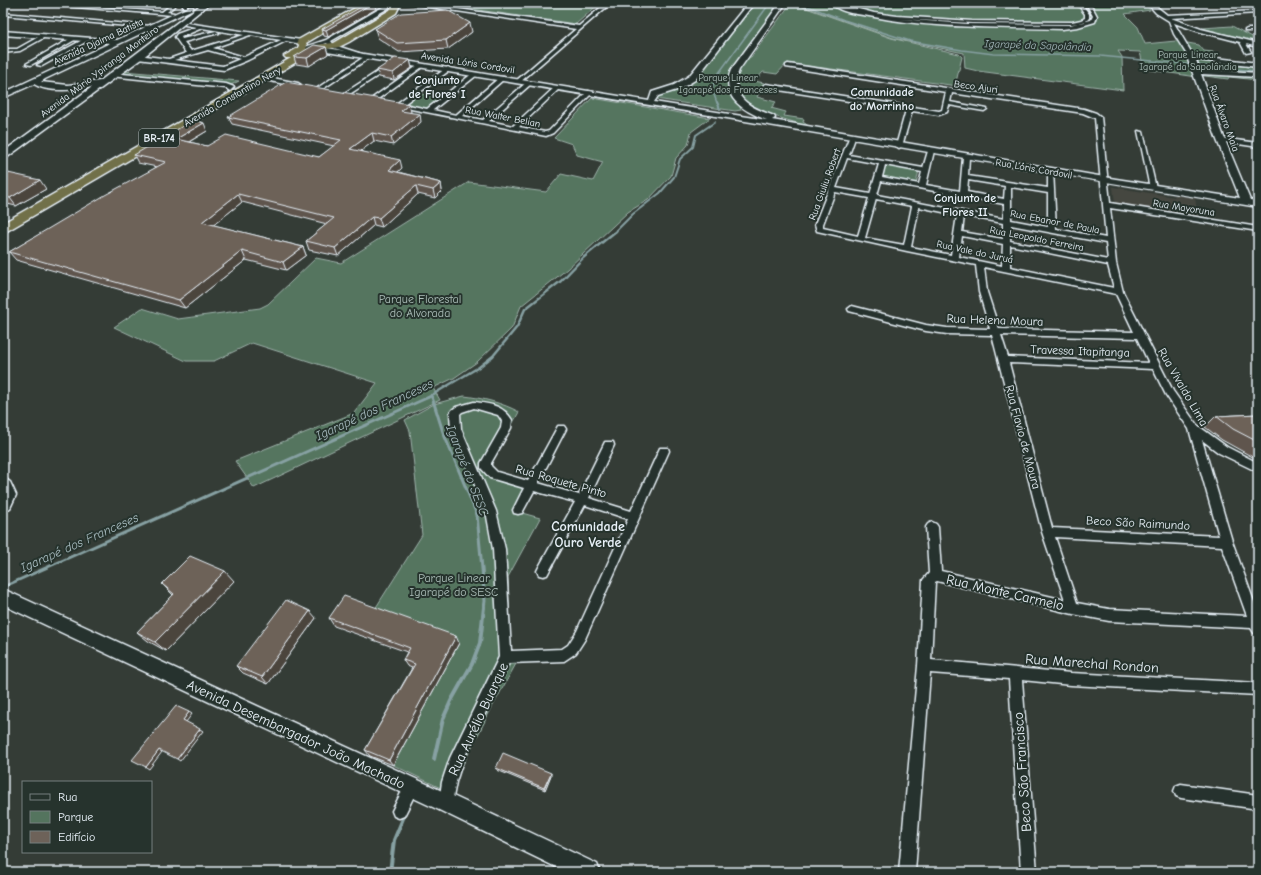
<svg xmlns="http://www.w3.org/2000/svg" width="1261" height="875" viewBox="0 0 1261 875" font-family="'Comic Neue',sans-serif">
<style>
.built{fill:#454740}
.green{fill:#54745e;stroke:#9eb2ab}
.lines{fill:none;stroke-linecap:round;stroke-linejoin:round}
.stream-far4{stroke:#87a1a3;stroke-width:1.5}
.stream-far3{stroke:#87a1a3;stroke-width:2}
.stream-far2{stroke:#87a1a3;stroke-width:2.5}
.stream-far1{stroke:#87a1a3;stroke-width:3}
.stream{stroke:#87a1a3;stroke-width:4}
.street-casing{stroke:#e8f1f8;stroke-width:3}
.secondary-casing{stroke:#e8f1f8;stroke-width:3}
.highway-casing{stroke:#e8f1f8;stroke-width:3}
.street{fill:#26332d;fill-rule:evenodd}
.secondary{fill:#26332d;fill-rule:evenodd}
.highway{fill:#716f4a;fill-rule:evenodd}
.wall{fill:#5e544d;stroke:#e8f1f8}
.shaded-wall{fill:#4c453e;stroke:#e8f1f8}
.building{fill:#6d6259;stroke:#e8f1f8}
.labels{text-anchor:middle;stroke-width:4;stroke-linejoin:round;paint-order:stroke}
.far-street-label{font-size:10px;fill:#e8f1f8;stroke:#26332d}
.far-park-label{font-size:10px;fill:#adbfba;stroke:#26332d}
.far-water-label{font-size:11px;font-style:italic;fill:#a8bcc0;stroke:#26332d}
.shield{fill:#26332d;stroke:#aeb8bb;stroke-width:1}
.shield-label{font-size:11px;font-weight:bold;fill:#e8f1f8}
.far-quarter-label{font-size:12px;font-weight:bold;fill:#e8f1f8;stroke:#26332d}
.park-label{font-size:12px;fill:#adbfba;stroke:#26332d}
.street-label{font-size:12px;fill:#e8f1f8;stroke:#26332d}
.water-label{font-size:13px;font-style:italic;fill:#a8bcc0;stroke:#26332d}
.quarter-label{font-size:14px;font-weight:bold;fill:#e8f1f8;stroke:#26332d}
.near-street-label{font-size:14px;fill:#e8f1f8;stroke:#26332d}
</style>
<rect width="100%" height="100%" fill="#343c36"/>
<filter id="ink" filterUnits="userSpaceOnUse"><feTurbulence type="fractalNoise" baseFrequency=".025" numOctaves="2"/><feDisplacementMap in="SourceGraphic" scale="8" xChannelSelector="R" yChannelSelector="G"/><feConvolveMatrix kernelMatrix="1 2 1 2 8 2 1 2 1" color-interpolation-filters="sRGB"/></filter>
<g filter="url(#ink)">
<path class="built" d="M1113 187 1174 197 1175 195 1195 198 1198 217 1115 204Z"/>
<path class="green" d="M429 3H600L576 24Z
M756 3H779L740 56 751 57 791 3H792L891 38 959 54 962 57 956 82 966 84 965 87 787 63 777 74 763 72 755 81 764 83 757 97 776 102 771 108 786 112 784 116 804 119 803 122 810 127 774 116 746 102 740 107 741 110 735 111 656 99 659 95 690 86Z
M794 3H1146L1150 10 1125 14 1138 27 1145 44 1176 41 1199 45 1204 51 1213 52 1222 64 1258 68V80L1229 77 1228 79 1197 75V77L1144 69 1140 52 1118 51 1122 57 1123 90 978 71 965 68 964 53 893 38Z
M1232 26 1258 40V43L1202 28Z
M123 71 239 81 231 85 120 76Z
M417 93 444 98 428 112 400 107Z
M592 98 710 118 691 132 688 145 676 158 671 176 648 200 628 212 567 269 521 306 512 328 477 362 454 378 433 388 440 400 254 488 235 461 354 413 377 383 252 343 214 361H186L114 327 142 308 178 319 260 308 268 304 316 258 341 263 469 182 546 192 561 174 593 181 603 162 577 155 572 144 554 138Z
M886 164 919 170 916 184 882 178Z
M464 396C482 398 503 403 519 412L490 464 489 471 532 489 522 513 540 518 508 577 511 647 517 662 491 709 449 792 393 765 459 643 373 612 422 535 410 431 405 420 434 404Z"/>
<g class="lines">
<path class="stream-far4" d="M800 3 844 20 910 41 962 50 994 54 1100 56 1258 71
M717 103 712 89 716 77 770 3"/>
<path class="stream-far3" d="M717 102 720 109
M615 232 633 214 660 193 674 177 680 159 693 147 696 135 715 122"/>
<path class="stream-far2" d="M431 395 432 398
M427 398 479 367 493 356 517 327 525 309 561 281 583 258 616 231"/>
<path class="stream-far1" d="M432 397 443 432 477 515 485 601 484 608
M3 587 429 397"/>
<path class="stream" d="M434 759 443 719 451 701 472 664 480 643 484 607
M390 872 394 840 404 816"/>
<g class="street-casing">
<path id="street" d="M28 3H48L162 12 173 3H178L167 12 174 13 172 15Z
M183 3H187V7H183Z
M387 3H391L390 7 331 41 334 45 362 54V56L330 47 327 43 302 51 299 49 326 40 386 5Z
M403 3H415L579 26 606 3H611L519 83 517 82V80L576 29Z
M1077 3H1081L1089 14V18L1085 22 1072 24 972 23 899 19 967 24 1070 25 1091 20 1093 16 1086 3H1090L1097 16 1095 22 1078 27 1062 29C997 27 932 29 869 16 858 14 843 13 834 6L840 4 874 13 897 16 972 21 1072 22 1081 20 1085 18V14Z
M1147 3H1152L1167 15 1258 11V13L1171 18 1201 29 1258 43V47L1246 44 1251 52 1246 53 1240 42 1197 31 1174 23 1194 57 1189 58 1174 34 1169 21 1156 13Z
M3 13 151 26 153 27 151 28 3 15Z
M187 23 301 40 304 42 301 44 286 41 248 60 224 70 138 59 135 57 138 55 169 59 186 53 175 37 177 34 196 27 185 25ZM202 28 244 35 191 51 184 42 219 33 216 31 182 39 181 37ZM250 35 281 40 244 57 213 48ZM208 50 240 59 223 66 174 60Z
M1247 29H1258V31H1245V30Z
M42 35 47 36 20 51 3 53V49H17Z
M73 37 78 38 31 65 26 64Z
M86 38 91 39 42 66 37 65Z
M367 55 372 56 321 90 316 89Z
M420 64 425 65 375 101H371V99Z
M788 64 1084 109 1096 113 1101 117 1110 203 1258 227V231L1110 208 1116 263 1123 292 1173 391 1197 425 1227 447 1258 463V472L1219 453 1202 440 1232 541 1258 613V635L1254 633 1251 628 1109 621 1073 614 937 581 935 582 931 660 1071 673 1258 683V695L1071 685 1022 680 1037 872H1021L1009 679 930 673 915 872H899L918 666 923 580 929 573 926 527 928 524 932 522 936 524 938 527 941 571 1065 600 1042 532 992 335 947 334 926 331 849 311 848 309 852 306 926 325 947 328 990 329 979 292 976 265 907 251 817 231 815 224 849 138 852 136 855 138 849 155 923 168 928 151 933 150 934 151 926 185 960 191 963 157 966 155 969 157 968 176 1048 188V171L1053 170 1056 229 1106 238 1095 118 1083 113 952 93 950 102 987 109 984 111 949 105 947 112 939 115 912 111 902 146 899 148 896 146 906 110 766 88 763 86 766 84 939 111 942 110 946 92 786 67V65ZM847 158 879 164 870 194 836 188ZM885 165 922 172 919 184 882 177ZM968 180 1005 186 1004 199 967 192ZM881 181 1004 204V219L877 195ZM1011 187 1048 193V227L1011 220ZM835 192 869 198 858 236 823 228V224ZM876 199 912 206 904 245 865 238ZM919 207 957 215 951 255 911 247ZM964 216 1003 223V239L962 232ZM1011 225 1106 243 1108 260 1010 241ZM962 236 1003 244 1002 266 959 257ZM1010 245 1108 265 1114 288 1010 267ZM984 267 1116 294 1134 332 999 329 987 292ZM1001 335 1137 338 1149 363 1008 357ZM1009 363 1153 369 1166 395 1189 429 1219 536 1052 528ZM1055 537 1222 546 1247 616 1109 609 1077 603Z
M388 65 390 66V68L348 95 343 94Z
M448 67 451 69 450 70 404 104 427 109 473 73H477V75L433 110 456 115 500 77H504V79L462 116 483 120 527 82H531V84L489 121 513 126 555 87H559V89L519 127 545 132 549 131 588 91 593 92 553 133 546 136 396 106V104Z
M112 73 226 84 234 87 230 91 226 88 110 76V74Z
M263 76 298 83 301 85 298 87 261 79 260 78Z
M1138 131 1143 132 1156 188 1155 189 1150 188Z
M1221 138 1258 143V147L1219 141V139Z
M474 402C490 404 503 405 512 420L511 428 491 463V466L497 472 528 481 558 426H564L566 429 538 483 579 495 605 442H613L614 445 589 498 631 511 660 448H668L669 451 585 639 576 653 564 661 509 663 463 760 456 782 451 808 446 810 441 808 439 803 442 782 450 758 499 657 493 549 486 511 451 429 450 413 452 410 456 407ZM474 408 498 415 502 421 501 428 481 463V468L490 478 524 488 513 510 514 513 518 514 522 513 534 491 575 502 539 567 537 571 539 575 543 576 547 575 585 505 628 519 577 631 568 645 562 649 511 651 505 549 496 511 461 429 460 414 462 412Z
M3 477 10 482 16 495 10 508 3 512V501L6 495 3 489Z
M411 781 416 783 418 788 404 816 399 818 394 816 392 811 406 783Z
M1181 784 1258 795V809L1181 798 1176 796 1174 791 1176 786Z"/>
</g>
<g class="secondary-casing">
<path id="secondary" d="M203 3H210L141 59 6 158 3 159V152L92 87C77 90 47 93 34 84L3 98V93L110 43 3 35V31L117 40 189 7H193V9L45 79 41 82 68 85 100 81Z
M748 3H754L695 80 680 89 658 96 654 102 767 120C744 111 720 98 731 70L780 3H786L739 70C728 98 752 108 774 116L775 118 772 120 1116 179 1240 198 1217 140 1187 57 1191 55 1258 63V67L1196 60 1199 69 1258 73V77L1201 74 1225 140 1250 200 1258 201V207C1081 179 904 147 727 118 590 95 452 73 315 50L311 48 315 46 649 101 652 92 674 85 689 76Z
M3 589 453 796 597 864 600 872H566L439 810 3 605Z"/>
</g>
<g class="highway-casing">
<path id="highway" d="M364 3H374L306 43 307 45 306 49 315 45 334 43 390 10 393 3H401L396 13 349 42 339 47 317 50 7 231 3 232V223L291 58H286L284 56 298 48 299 45 297 42 298 40Z"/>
</g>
<use href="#street" class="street"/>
<use href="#secondary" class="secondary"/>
<use href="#highway" class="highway"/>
</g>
<path class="wall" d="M376 9 328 37 324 36 322 29Z
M375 29 472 32 448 49 399 52 378 38Z
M326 47 328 54 309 66 296 64 294 57Z
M410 60 412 68 394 80 379 77 377 70Z
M411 112V113L421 122 393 145 374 141 360 151 402 168 398 172 441 183 442 191 435 198 418 194 382 227 374 225 338 256 309 250 306 241 327 224 242 202 213 225 303 247 306 255 286 270 246 260 185 308 16 260 9 252 157 167 138 163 134 155 207 131 189 142 207 146 319 157 334 146 232 124 228 117Z
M3 176 46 189 16 206 3 203Z
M1258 414V460L1222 440 1205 427 1216 416Z
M234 581 166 651 148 641 137 632 173 595 162 584Z
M316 618 268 684 243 673 236 666Z
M329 618 459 643 393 765 370 756 365 750 412 668 407 666 403 660 407 652 334 626Z
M496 768 551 775 545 790 497 770Z"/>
<path class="shaded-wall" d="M373 3H374L376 9 328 37 326 30Z
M470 23 472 32 448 49 446 40Z
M326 47 328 54 309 66 307 58Z
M410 60 412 68 394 80 393 73Z
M409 104 411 112 403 118 401 111Z
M420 114 421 122 393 145 391 137Z
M204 123 207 131 180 147 176 139Z
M372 133 374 141 353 157 350 149Z
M400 160 402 168 391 178 389 170Z
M40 180 46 189 16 206 10 198Z
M441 183 442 191 435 198 433 190Z
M416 186 418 194 382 227 379 218Z
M238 194 242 202 206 231 202 222Z
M372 217 374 225 338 256 335 248Z
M303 247 306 255 286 270 283 262Z
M242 251 246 260 185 308 179 300Z
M225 571 234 581 166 651 155 642Z
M310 611 316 618 268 684 262 677Z
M456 636 459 643 393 765 389 760Z
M189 712 192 714 186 722 183 720Z
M200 729 203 731 180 761 177 759Z
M159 750 162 752 149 769 146 767Z
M551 773V775L545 790 544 788Z"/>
<path class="building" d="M368 3H373L326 30 322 29Z
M447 10 470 23 446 40 397 43 375 29 401 13Z
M314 45 326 47 307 58 294 57Z
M395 58 410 60 393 73 377 70Z
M286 82 409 104 401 111 420 114 391 137 372 133 350 149 400 160 389 170 441 183 433 190 416 186 379 218 372 217 335 248 306 241 334 218 238 194 202 222 303 247 283 262 242 251 179 300 9 252 105 195 166 162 134 155 193 120 204 123 176 139 207 146 226 135 319 157 341 140 228 117Z
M8 173 40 180 10 198 3 196V176Z
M1258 414V442L1233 429 1216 416Z
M190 556 225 571 155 642 137 632 174 594 162 584Z
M344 596 456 636 389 760 365 750 415 664 403 660 410 648 329 618Z
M286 600 310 611 262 677 236 666Z
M176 706 189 712 183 720 200 729 177 759 159 750 146 767 132 760Z
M503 753 551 773 544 788 496 768Z"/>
</g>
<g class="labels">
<g class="far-street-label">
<text transform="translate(98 41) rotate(-25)" y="4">Avenida Djalma Batista</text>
<text transform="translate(468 62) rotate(9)" y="4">Avenida Lóris Cordovil</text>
<text transform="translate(99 71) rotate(-37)" y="4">Avenida Mário Ypiranga Monteiro</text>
<text transform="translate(976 86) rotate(8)" y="4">Beco Ajuri</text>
<text transform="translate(232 96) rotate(-30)" y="4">Avenida Constantino Nery</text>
<text transform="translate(503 116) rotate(11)" y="4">Rua Walter Belian</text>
<text transform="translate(1225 118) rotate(70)" y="4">Rua Álvaro Maia</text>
<text transform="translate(1034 168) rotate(10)" y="4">Rua Lóris Cordovil</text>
<text transform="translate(824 184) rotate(-70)" y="4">Rua Giuliu Robert</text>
<text transform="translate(1184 207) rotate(9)" y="4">Rua Mayoruna</text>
<text transform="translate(1055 221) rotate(11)" y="4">Rua Ebanor de Paula</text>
<text transform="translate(1037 238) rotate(11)" y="4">Rua Leopoldo Ferreira</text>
<text transform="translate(975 251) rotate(12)" y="4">Rua Vale do Juruá</text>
</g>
<g class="far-park-label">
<text x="1188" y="58">Parque Linear<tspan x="1188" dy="12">Igarapé da Sapolândia</tspan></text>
<text x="728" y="81">Parque Linear<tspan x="728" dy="12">Igarapé dos Franceses</tspan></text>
</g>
<g class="far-water-label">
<text transform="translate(1038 45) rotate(2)" y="4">Igarapé da Sapolândia</text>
</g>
<rect class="shield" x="139" y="129" width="40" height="18" rx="3"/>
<g class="shield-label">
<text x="159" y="142">BR-174</text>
</g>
<g class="far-quarter-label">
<text x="437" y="84">Conjunto<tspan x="437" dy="14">de Flores I</tspan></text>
<text x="882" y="96">Comunidade<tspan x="882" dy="14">do Morrinho</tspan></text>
<text x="965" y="202">Conjunto de<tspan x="965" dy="14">Flores II</tspan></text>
</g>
<g class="park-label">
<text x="420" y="303">Parque Florestal<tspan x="420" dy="14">do Alvorada</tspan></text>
<text x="454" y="582">Parque Linear<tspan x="454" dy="14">Igarapé do SESC</tspan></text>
</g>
<g class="street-label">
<text transform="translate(995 320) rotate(2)" y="4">Rua Helena Moura</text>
<text transform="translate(1080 351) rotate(2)" y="4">Travessa Itapitanga</text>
<text transform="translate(1183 387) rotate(60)" y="4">Rua Vivaldo Lima</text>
<text transform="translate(1023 437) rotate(75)" y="4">Rua Flavio de Moura</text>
<text transform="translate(561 481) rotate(16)" y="4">Rua Roquete Pinto</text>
<text transform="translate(1138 523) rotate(3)" y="4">Beco São Raimundo</text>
</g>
<g class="water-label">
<text transform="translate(374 409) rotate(-25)" y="5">Igarapé dos Franceses</text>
<text transform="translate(468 470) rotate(69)" y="5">Igarapé do SESC</text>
<text transform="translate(79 542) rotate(-24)" y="5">Igarapé dos Franceses</text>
</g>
<g class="quarter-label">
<text x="588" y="531">Comunidade<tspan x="588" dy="16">Ouro Verde</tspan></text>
</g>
<g class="near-street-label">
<text transform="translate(1005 592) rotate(13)" y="5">Rua Monte Carmelo</text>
<text transform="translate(1092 663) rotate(4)" y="5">Rua Marechal Rondon</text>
<text transform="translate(478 719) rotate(-65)" y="5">Rua Aurélio Buarque</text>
<text transform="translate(296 734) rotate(25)" y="5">Avenida Desembargador João Machado</text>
<text transform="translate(1022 772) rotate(-94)" y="5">Beco São Francisco</text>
</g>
</g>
<rect width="1261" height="875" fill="none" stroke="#26332d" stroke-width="16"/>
<rect x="8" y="8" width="1245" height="859" fill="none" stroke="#e8f1f8" stroke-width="1.5" filter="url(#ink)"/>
<rect x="22" y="781" width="130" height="72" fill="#26332d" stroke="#747f7e"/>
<rect x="30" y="794" width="20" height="6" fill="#26332d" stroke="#747f7e"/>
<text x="58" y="801" font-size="12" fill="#e8f1f8">Rua</text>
<rect x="30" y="811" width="20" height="12" fill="#54745e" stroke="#747f7e"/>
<text x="58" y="821" font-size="12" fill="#e8f1f8">Parque</text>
<rect x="30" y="831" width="20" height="12" fill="#6d6259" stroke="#747f7e"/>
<text x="58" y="841" font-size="12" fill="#e8f1f8">Edifício</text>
</svg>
